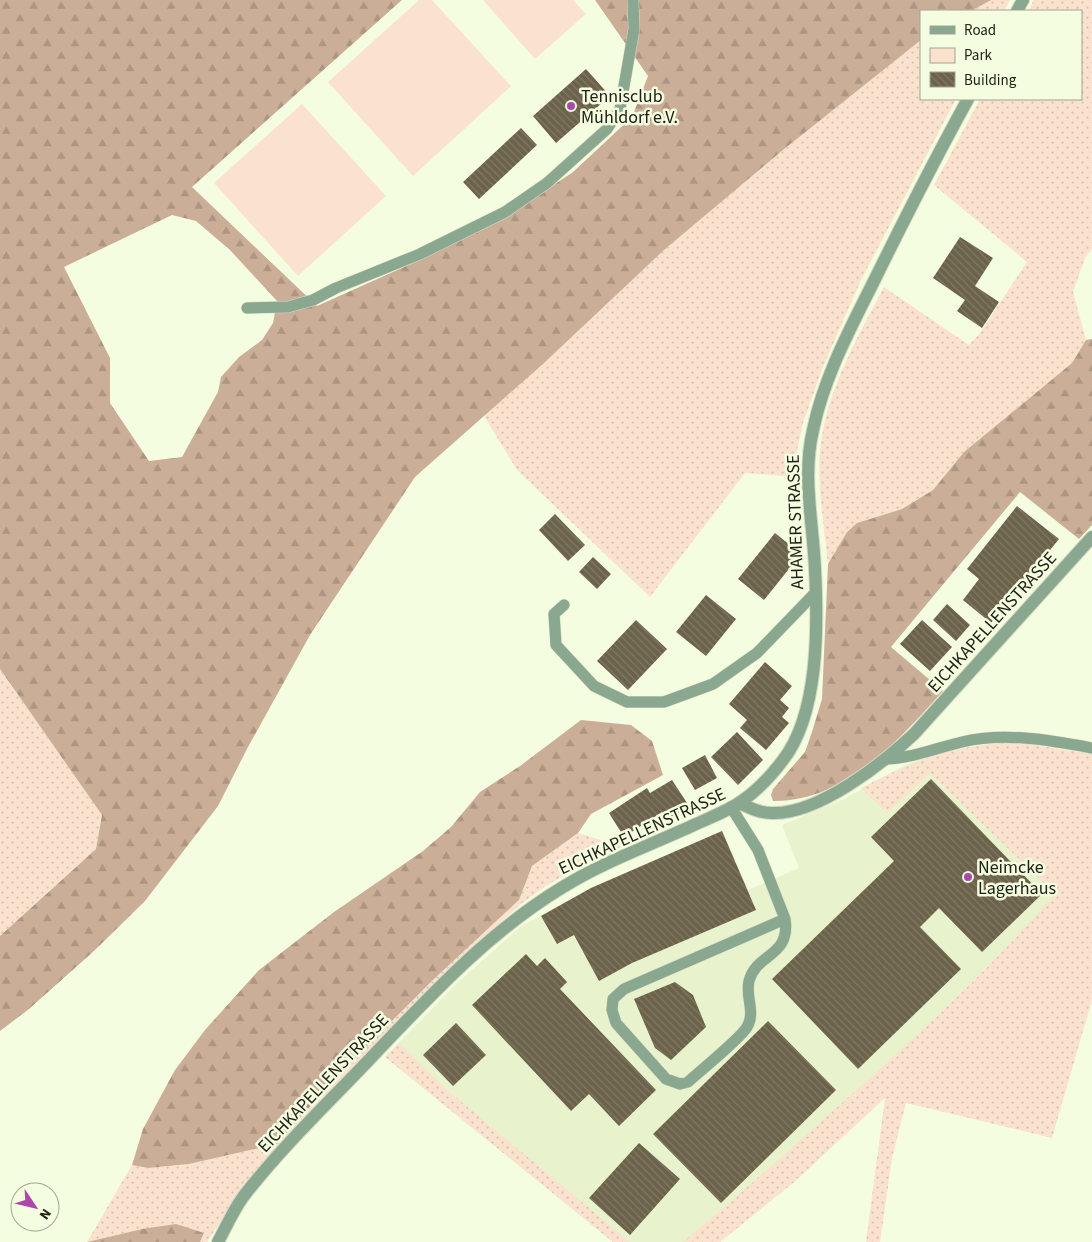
<svg xmlns="http://www.w3.org/2000/svg" width="1092" height="1242" viewBox="0 0 1092 1242" font-family="'Source Sans 3',sans-serif">
<style>
.built{fill:#e8f2cd}
.grass{fill:url(#grass-dots)}
.forest{fill:url(#forest-firs);fill-rule:evenodd}
.green{fill:#fae2cf}
.building{fill:url(#building-back-hatch)}
.lines{fill:none;stroke-linecap:round;stroke-linejoin:round}
.lane-casing{stroke:#d3dac0;stroke-width:12}
.street-casing{stroke:#d3dac0;stroke-width:14}
.lane{stroke:#8aa78f;stroke-width:11}
.street{stroke:#8aa78f;stroke-width:12}
.poi-dot{fill:#ad47ab;stroke:#f5fde0;stroke-width:2}
.labels{text-anchor:middle;stroke-width:5;stroke-linejoin:round;paint-order:stroke}
.poi-label{font-size:18px;fill:#202218;stroke:#f5fde0;text-anchor:start}
.street-label{font-size:18px;fill:#202218;stroke:#f5fde0}
</style>
<defs>
<pattern id="grass-dots" width="8" height="8" patternUnits="userSpaceOnUse" patternTransform="scale(1.25)"><rect width="8" height="8" fill="#fae2cf"/><path d="M2 2h.1M6 6h.1" fill="none" stroke="#d6c2b1" stroke-width="1.8" stroke-linecap="round"/></pattern>
<pattern id="forest-firs" width="22" height="20" patternUnits="userSpaceOnUse" patternTransform="scale(1.25)"><rect width="22" height="20" fill="#cbae98"/><path d="M5 1l3.5 6h-7zM16 11l3.5 6h-7z" fill="#ae9582"/></pattern>
<pattern id="building-back-hatch" width="6" height="6" patternUnits="userSpaceOnUse" patternTransform="scale(1.25)"><rect width="6" height="6" fill="#6b6249"/><path d="M-1 5l2 2M0 0l6 6M5-1l2 2" fill="none" stroke="#7f7965"/></pattern>
</defs>
<rect width="100%" height="100%" fill="#f5fde0"/>
<path class="built" d="M949 750 1092 871 885 1097 793 1183 720 1242H613L385 1057 456 984 520 927 591 888 722 831 748 890 799 868 782 825 844 799 905 765Z"/>
<path class="grass" d="M991 0H1010L1004 11H971Z
M1034 0H1092V249L1085 258 1073 292 1086 340 1072 363 964 452 933 490 902 509 857 523 847 532 828 564C824 526 816 480 821 442 829 386 858 336 884 287L969 345 980 333 1027 262 934 185 980 99H1081V11H1028Z
M921 40V99H956L861 280 823 367 803 423 795 460 798 477 745 473 650 597 517 470 484 416 664 250 783 150Z
M0 669 102 815 96 849 0 936Z
M1014 742 1092 754V1000L1052 1138 906 1103 892 1158 880 1242H866L885 1098 793 1183 720 1242H683C741 1194 796 1144 852 1094 923 1031 993 966 1055 894L930 773 887 813 861 788C915 760 953 745 1014 742Z
M578 833 610 843 635 842 594 858 546 886 521 904 468 951 340 1080 250 1177 207 1242H200L204 1233 142 1229 87 1242 132 1165 149 1168 189 1164 277 1144 334 1079 434 979 519 900 532 866Z
M399 1043 447 1090 630 1242H613L385 1057Z"/>
<path class="forest" d="M0 0H402L192 187 317 306 424 258 504 218 573 172 632 117 648 76 595 0H991L971 11H921V40L783 150 664 250 544 363 415 477 310 635 248 747 218 806 145 901 95 950 29 1009 0 1031V936L96 849 102 815 0 669ZM172 215 196 221 230 250 277 301 273 323 262 340 239 357 221 377 218 392 182 457 149 461 110 403V358L64 267Z
M1092 339V525L1079 539 1020 492 891 647 943 691C899 740 845 802 773 801L771 795 773 789 805 752 812 732 822 699 828 564 847 532 857 523 902 509 933 490 964 452 1072 363 1086 340Z
M581 720 631 725 652 741 663 775 591 814 578 833 532 866 519 900 434 979 334 1079 277 1144 189 1164 148 1168 132 1165 143 1129 175 1070 205 1030 259 970 334 912 423 851 451 827 480 792 520 766Z
M176 1224 204 1233 200 1242H87L142 1229Z"/>
<path class="green" d="M419 0H432L511 86 413 176 328 82Z
M483 0H573L586 14 535 59Z
M302 104 386 196 298 276 214 183Z"/>
<path class="building" d="M586 69 610 96 556 143 533 116Z
M521 128 537 145 479 199 463 182Z
M960 237 993 258 975 286 999 302 982 328 957 311 965 300 933 278Z
M1017 506 1059 539 991 623 963 600 979 579 967 569Z
M555 514 585 545 568 561 539 530Z
M775 533 801 554 764 600 738 579Z
M593 557 611 574 597 589 579 572Z
M706 595 736 619 706 656 676 632Z
M947 604 970 625 956 641 933 620Z
M636 620 667 649 628 690 597 661Z
M922 620 952 647 930 671 900 644Z
M765 662 792 686 780 700 789 708 782 717 789 723 766 750 740 728 747 720 729 704Z
M737 732 763 760 738 785 711 757Z
M705 755 717 778 695 790 682 768Z
M931 779 1042 894 982 952 939 908 920 927 961 969 858 1069 772 979 894 861 871 837Z
M672 780 689 806 667 820 662 812 624 837 609 813 647 788 650 793Z
M722 831 756 910 632 963 599 981 574 935 557 944 541 916 591 888Z
M526 954 537 966 545 958 567 982 560 989 656 1090 619 1126 589 1094 571 1111 472 1005Z
M675 982 693 995 706 1027 671 1060 655 1048 634 999Z
M768 1021 836 1090 721 1203 653 1134Z
M456 1023 486 1055 453 1086 423 1055Z
M639 1143 680 1179 630 1235 589 1198Z"/>
<g class="lines">
<g class="lane-casing">
<path id="lane" d="M247 308 288 307 313 300 336 288 420 254 505 212 547 183 607 129 620 109 634 29 633 0
M564 605 554 614 556 645 594 686 627 702H664L713 684 757 653 815 593
M887 759C913 758 936 748 962 742 1003 732 1051 740 1092 748
M731 807 758 850 785 919 624 989 613 999 612 1010 616 1023 666 1079 680 1084 688 1082C700 1071 741 1038 747 1027 756 1012 745 997 749 981 756 953 791 957 785 919"/>
</g>
<g class="street-casing">
<path id="street" d="M1017 11 1023 0
M739 803C750 808 760 813 772 813 817 815 882 764 914 734L1092 537
M218 1242C226 1227 233 1211 243 1197 280 1149 325 1106 367 1062 427 999 488 932 563 887 605 861 651 845 696 824 711 817 728 811 742 801 758 790 771 776 783 760 819 714 818 626 815 569 813 522 802 476 813 430 824 377 850 329 874 281 904 220 935 159 968 99"/>
</g>
<use href="#lane" class="lane"/>
<use href="#street" class="street"/>
</g>
<g class="poi-dot">
<circle cx="571" cy="106" r="5"/>
<circle cx="968" cy="877" r="5"/>
</g>
<g class="labels">
<g class="poi-label">
<text x="581" y="102">Tennisclub<tspan x="581" dy="21">Mühldorf e.V.</tspan></text>
<text x="978" y="873">Neimcke<tspan x="978" dy="21">Lagerhaus</tspan></text>
</g>
<g class="street-label">
<text transform="translate(795 522) rotate(-92)" y="6">AHAMER STRASSE</text>
<text transform="translate(992 622) rotate(-48)" y="6">EICHKAPELLENSTRASSE</text>
<text transform="translate(642 831) rotate(-25)" y="6">EICHKAPELLENSTRASSE</text>
<text transform="translate(323 1083) rotate(-47)" y="6">EICHKAPELLENSTRASSE</text>
</g>
</g>
<rect x="920" y="10" width="162" height="90" fill="#f5fde0" stroke="#a0a590"/>
<rect x="930" y="26" width="25" height="8" fill="#8aa78f" stroke="#a0a590"/>
<text x="964" y="35" font-size="15" fill="#202218">Road</text>
<rect x="930" y="48" width="25" height="15" fill="#fae2cf" stroke="#a0a590"/>
<text x="964" y="60" font-size="15" fill="#202218">Park</text>
<rect x="930" y="72" width="25" height="15" fill="url(#building-back-hatch)" stroke="#a0a590"/>
<text x="964" y="85" font-size="15" fill="#202218">Building</text>
<g transform="translate(35 1207) rotate(125)"><circle r="24" fill="#f5fde0" stroke="#a0a590"/>
<path d="M0-4L9 19L0 12L-9 19Z" fill="#ad47ab"/>
<text y="-8" font-size="14" font-weight="bold" text-anchor="middle" fill="#202218">N</text>
</g>
</svg>
